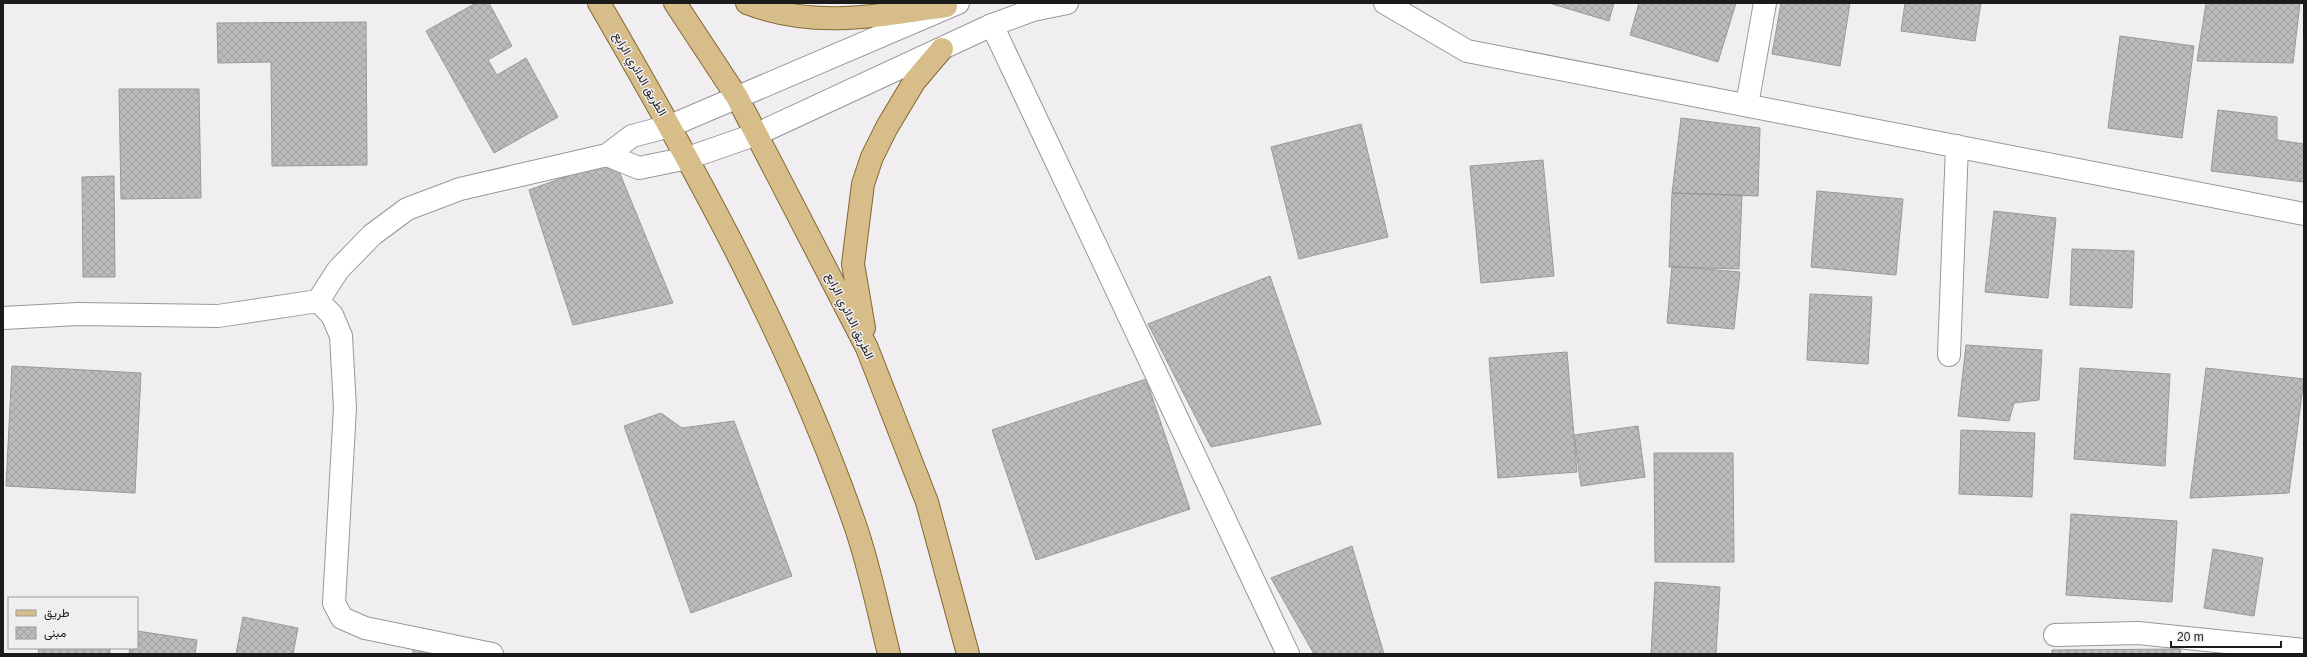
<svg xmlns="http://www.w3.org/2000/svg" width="2307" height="657" viewBox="0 0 2307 657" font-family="Arial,Vazirmatn,sans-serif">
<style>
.building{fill:url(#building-cross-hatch);stroke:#9b989c}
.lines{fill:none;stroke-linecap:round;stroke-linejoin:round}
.street-casing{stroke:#99979a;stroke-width:24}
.secondary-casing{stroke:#99979a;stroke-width:24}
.primary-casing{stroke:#836831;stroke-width:24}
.street{stroke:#fff;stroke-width:22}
.secondary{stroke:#fff;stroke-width:22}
.primary{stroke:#d6bd8a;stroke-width:22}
.labels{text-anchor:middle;stroke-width:3;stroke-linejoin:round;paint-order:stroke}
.street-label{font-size:12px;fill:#1b1b1c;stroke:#f1eef2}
</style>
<defs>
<pattern id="building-cross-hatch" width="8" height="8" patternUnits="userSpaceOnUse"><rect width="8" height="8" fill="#bcbabd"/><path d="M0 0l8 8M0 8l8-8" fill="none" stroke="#a19fa2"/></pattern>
</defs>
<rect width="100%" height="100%" fill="#f1eef2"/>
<path class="building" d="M476 3H489L512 46 488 60 497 75 526 58 558 117 494 153 426 31Z
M1549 3H1614L1609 21Z
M1639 3H1736L1718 62 1630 35Z
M1781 3H1850L1840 66 1772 54Z
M1905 3H1981L1975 41 1901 31Z
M2206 3H2300L2293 63 2197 61Z
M366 22 367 165 272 166 271 62 218 63 217 23Z
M2120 36 2194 46 2182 138 2108 128Z
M119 89H199L201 198 121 199Z
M2218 110 2277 117V140L2304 144V182L2211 171Z
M1681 118 1760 128 1758 196 1672 193Z
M1361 124 1388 237 1299 259 1271 147Z
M614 159 673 303 573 325 529 190Z
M1543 160 1554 276 1481 283 1470 166Z
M114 176 115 277H83L82 177Z
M1817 191 1903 199 1896 275 1811 267Z
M1672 193 1742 195 1739 269 1669 267Z
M1994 211 2056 218 2048 298 1985 292Z
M2072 249 2134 251 2132 308 2070 305Z
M1672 266 1740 272 1734 329 1667 323Z
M1270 276 1321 424 1211 447 1148 324Z
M1810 294 1872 297 1868 364 1807 360Z
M1966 345 2042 350 2039 400 2014 403 2009 421 1958 416Z
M1567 352 1577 472 1498 478 1489 358Z
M12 366 141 373 135 493 6 486Z
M2080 368 2170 374 2165 466 2074 459Z
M2206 368 2304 379 2289 493 2190 498Z
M1146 379 1190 509 1036 560 992 430Z
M661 413 682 428 734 421 792 576 691 613 624 426Z
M1638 426 1645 477 1581 486 1574 435Z
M1961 430 2035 433 2032 497 1959 494Z
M1654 453H1733L1734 562H1655Z
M2071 514 2177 521 2172 602 2066 595Z
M1352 546 1384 654H1314L1271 578Z
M2213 549 2263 558 2254 616 2204 608Z
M1655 582 1720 587 1716 654H1651Z
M243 617 298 628 293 654H236Z
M137 631 197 640 195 654H129L130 648H137Z
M39 648H110V654H38Z
M413 649 434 654H413Z
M2180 649 2181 654H2052V650Z"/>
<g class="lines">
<g class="street-casing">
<path id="street" d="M1385 3 1467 51 2304 214
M992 25 1288 654
M1747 105 1765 3
M607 155 639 168 688 158
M318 301 332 315 341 336 345 408 334 603 342 618 365 628 492 654
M3 318 78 314 218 316 318 301 338 270 372 235 407 209 460 189 607 155 632 136 670 126
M1949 355 1957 146
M2055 635 2138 633 2304 650"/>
</g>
<g class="secondary-casing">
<path id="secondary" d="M670 126 958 3
M688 158 757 134 992 25 1033 10 1067 3"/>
</g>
<g class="primary-casing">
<path id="primary" d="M599 3C696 170 790 339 854 522 869 564 878 610 889 654
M675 3 737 97 867 348 927 502 968 654
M747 3C814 29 877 16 946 6
M864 328 853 264 863 184 872 157 887 127 914 82 942 49"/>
</g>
<use href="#street" class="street"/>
<use href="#secondary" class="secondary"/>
<use href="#primary" class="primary"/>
</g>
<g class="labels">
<g class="street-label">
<text transform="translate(640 74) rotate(60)" y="4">الطريق الدائري الرابع</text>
<text transform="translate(850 316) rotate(64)" y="4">الطريق الدائري الرابع</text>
</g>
</g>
<rect width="2307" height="657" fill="none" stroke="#1b1b1c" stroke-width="8"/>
<rect x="8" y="597" width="130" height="52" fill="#f1eef2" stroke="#9b9a9c"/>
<rect x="16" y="610" width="20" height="6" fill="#d6bd8a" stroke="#9b9a9c"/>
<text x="44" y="617" font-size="12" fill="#1b1b1c">طريق</text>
<rect x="16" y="627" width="20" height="12" fill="url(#building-cross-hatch)" stroke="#9b9a9c"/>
<text x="44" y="637" font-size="12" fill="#1b1b1c">مبنى</text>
<path d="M2171 641v6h110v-6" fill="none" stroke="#1b1b1c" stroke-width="2"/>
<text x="2177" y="641" font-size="12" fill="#1b1b1c" stroke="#f1eef2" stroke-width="3" paint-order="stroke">20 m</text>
</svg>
